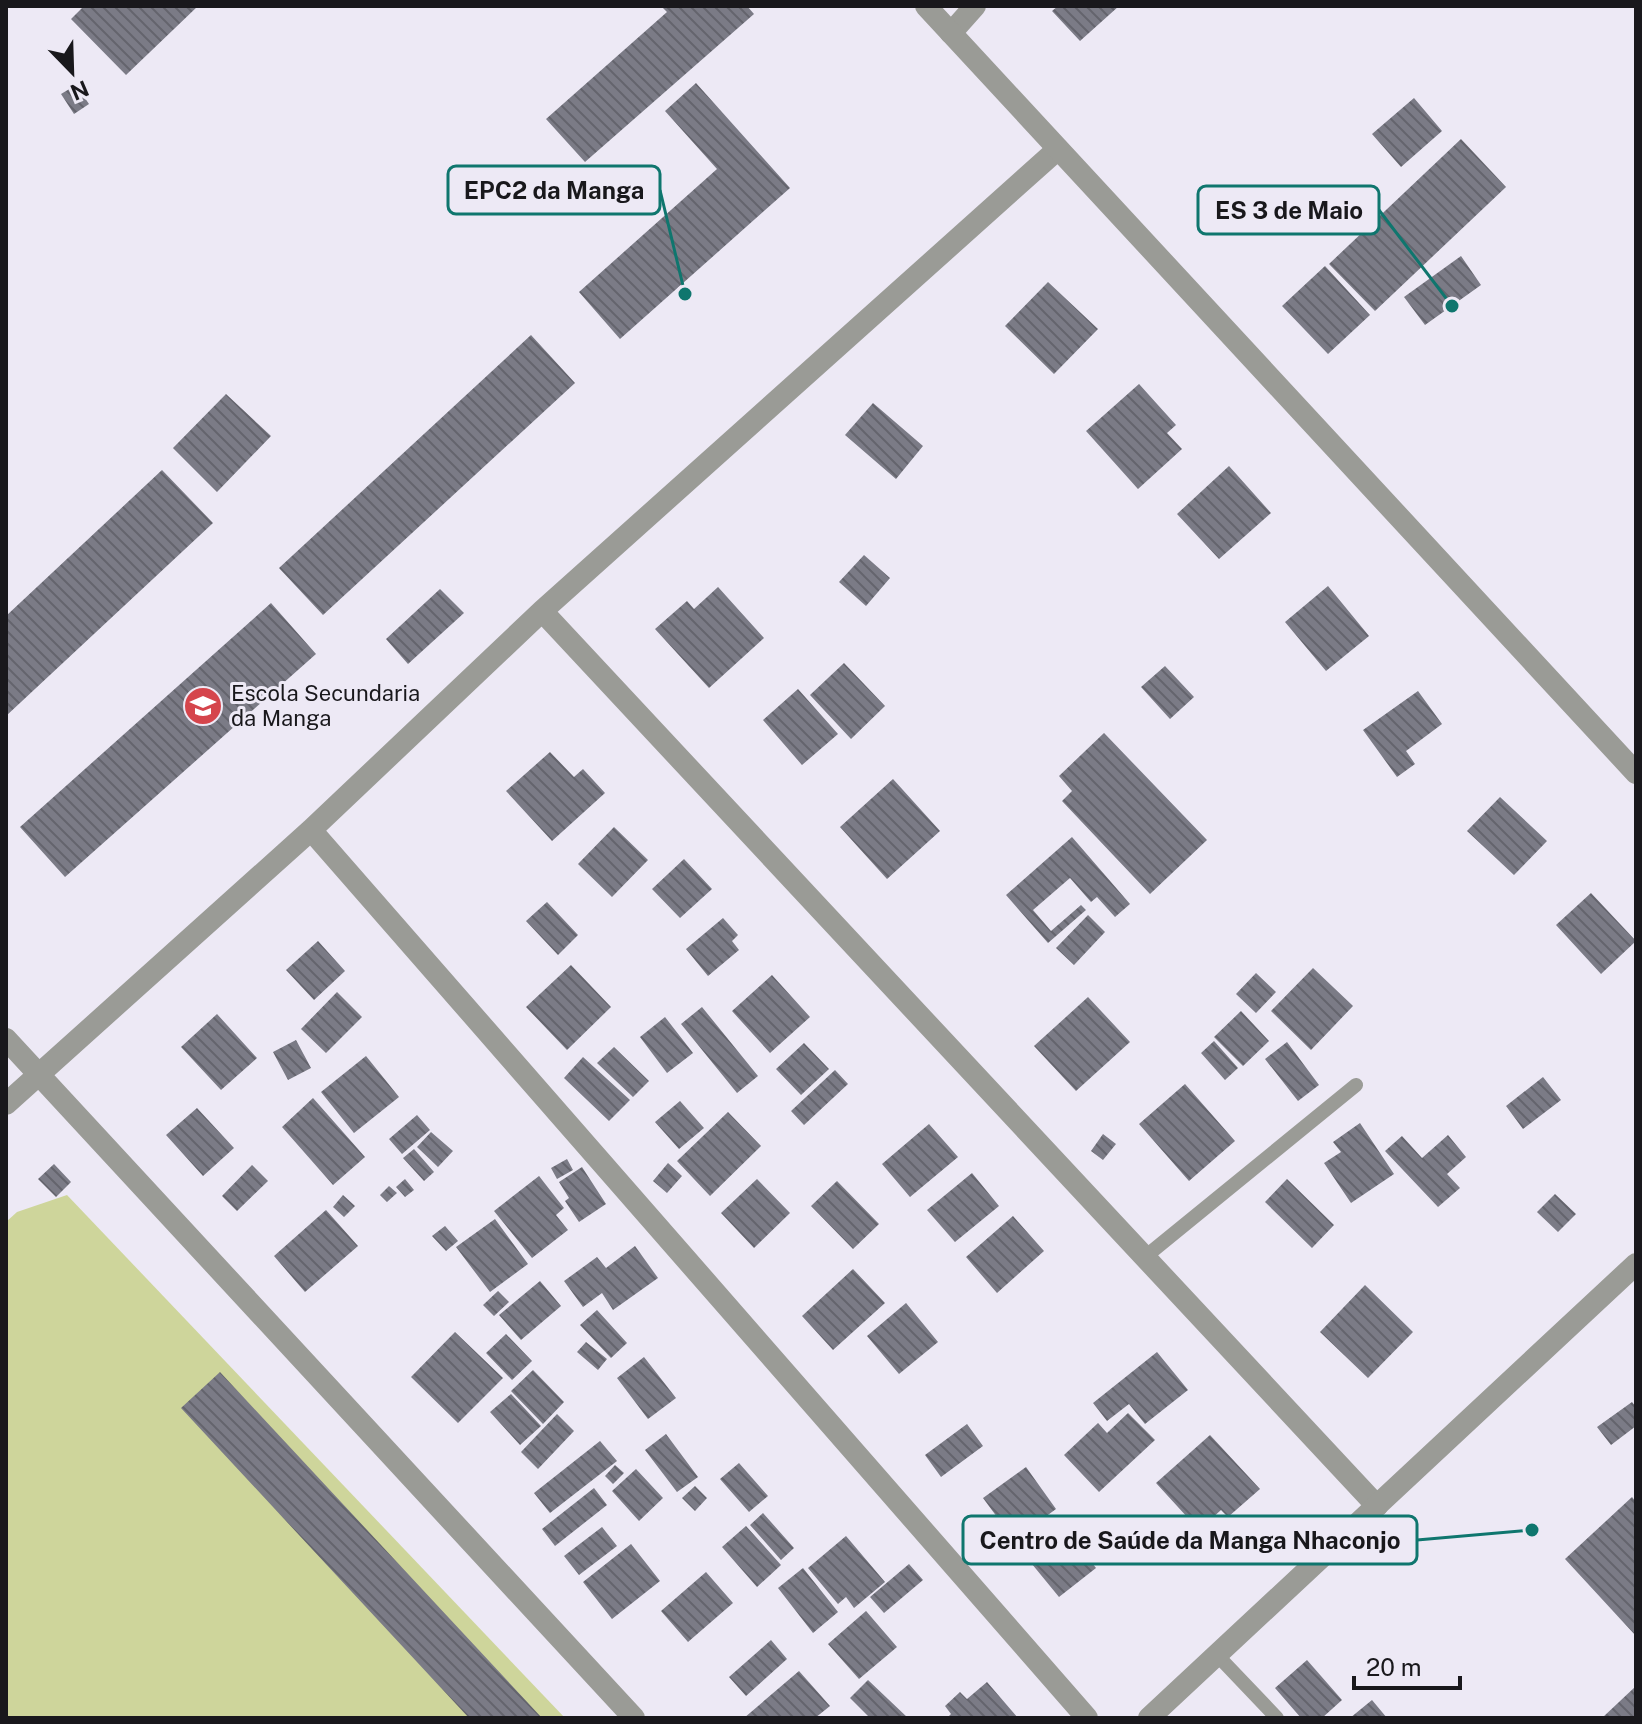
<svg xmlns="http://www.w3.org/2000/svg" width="1642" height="1724" viewBox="0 0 1642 1724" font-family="'Public Sans',sans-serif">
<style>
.park{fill:#ced59b}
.building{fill:url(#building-back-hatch)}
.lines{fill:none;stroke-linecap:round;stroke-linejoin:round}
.service{stroke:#9a9b96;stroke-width:14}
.minor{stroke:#9a9b96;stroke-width:22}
.tertiary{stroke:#9a9b96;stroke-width:22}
.labels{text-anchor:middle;stroke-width:6;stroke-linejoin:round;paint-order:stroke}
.poi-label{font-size:22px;fill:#19181c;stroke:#ede9f5;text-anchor:start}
.leader{fill:none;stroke:#0f766e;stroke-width:3}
.callout-dot{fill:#0f766e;stroke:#ede9f5;stroke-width:3}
.callout{fill:#ede9f5;stroke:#0f766e;stroke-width:3}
.callout-label{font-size:24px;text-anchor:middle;font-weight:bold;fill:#19181c}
</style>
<defs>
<pattern id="building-back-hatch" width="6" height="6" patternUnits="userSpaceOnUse" patternTransform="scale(2)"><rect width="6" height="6" fill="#7b7b86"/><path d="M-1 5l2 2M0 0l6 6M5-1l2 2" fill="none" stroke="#64646d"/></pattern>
</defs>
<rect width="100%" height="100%" fill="#ede9f5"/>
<path class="park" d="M67 1195 565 1718H6V1222L17 1212Z"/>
<path class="building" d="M84 6H198L126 75 71 19Z
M661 6H747L754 14 585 162 546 119 667 12Z
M1058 6H1119L1080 41 1052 11Z
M696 83 790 188 620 339 579 292 717 169 665 111Z
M76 85 89 104 74 114 61 94Z
M1414 98 1442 131 1401 167 1372 134Z
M1461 139 1506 187 1375 311 1329 264Z
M1461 256 1481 285 1425 325 1404 297Z
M1325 266 1370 315 1328 354 1282 306Z
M1048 282 1098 329 1054 374 1005 326Z
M531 335 575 383 323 615 279 568Z
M1139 384 1176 425 1167 433 1182 449 1138 489 1086 431Z
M226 394 271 436 217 492 173 448Z
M873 403 923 446 896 479 845 435Z
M1229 466 1271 513 1219 559 1177 514Z
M162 470 213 523 6 716V616Z
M864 555 890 578 866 606 839 582Z
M1328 586 1369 636 1326 671 1285 622Z
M718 587 764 638 709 688 655 629 687 601 694 609Z
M440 589 464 613 408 664 386 639Z
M271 603 316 654 65 877 20 827Z
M844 663 885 706 851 739 810 695Z
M1165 666 1194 697 1170 719 1141 687Z
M798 689 838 734 802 765 763 720Z
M1418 691 1442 724 1406 751 1415 764 1397 777 1363 730Z
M1104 733 1207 840 1150 894 1062 801 1072 791 1059 776Z
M550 752 574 777 583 769 605 793 552 841 506 791Z
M893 779 940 831 887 879 840 827Z
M1500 797 1547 841 1514 875 1467 831Z
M614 827 648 860 612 897 578 864Z
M1072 837 1130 904 1115 917 1097 897 1091 902 1070 878 1033 910 1051 931 1081 905 1086 910 1048 943 1006 895Z
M684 859 712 889 680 918 652 889Z
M1591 893 1636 941 1601 974 1556 925Z
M547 902 578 935 558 955 526 921Z
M1088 915 1105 932 1074 965 1056 948Z
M723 918 738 935 732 941 739 950 708 976 686 949Z
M318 941 345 971 314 1000 286 970Z
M571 965 611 1007 567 1050 526 1007Z
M1313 968 1353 1006 1311 1050 1271 1011Z
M1256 973 1276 992 1256 1013 1236 994Z
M772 975 810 1017 770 1053 732 1011Z
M337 992 362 1017 326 1053 301 1029Z
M1088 997 1130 1042 1076 1091 1034 1046Z
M702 1007 758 1076 737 1093 681 1024Z
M1241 1011 1269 1041 1243 1066 1214 1037Z
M217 1014 257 1058 221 1090 181 1047Z
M665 1017 693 1053 667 1073 640 1037Z
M296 1040 311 1068 288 1080 273 1052Z
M1214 1041 1238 1068 1225 1080 1201 1053Z
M1287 1042 1319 1085 1298 1101 1265 1059Z
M804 1043 829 1069 801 1095 776 1069Z
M614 1047 649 1081 633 1097 597 1063Z
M366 1056 399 1097 354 1133 321 1092Z
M583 1057 630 1100 609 1121 564 1078Z
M835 1070 848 1084 804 1125 791 1111Z
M1543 1077 1561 1100 1523 1129 1506 1106Z
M1185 1084 1235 1141 1189 1181 1139 1124Z
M313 1098 365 1157 333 1185 282 1127Z
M680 1101 704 1128 679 1149 655 1122Z
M197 1108 234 1148 203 1176 166 1135Z
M728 1112 761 1146 710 1196 677 1161Z
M417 1115 430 1130 402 1154 389 1139Z
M1360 1123 1394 1174 1351 1203 1324 1163 1341 1152 1333 1142Z
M929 1124 958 1157 910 1197 882 1164Z
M431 1132 453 1151 438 1167 417 1147Z
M1103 1134 1116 1144 1103 1160 1091 1151Z
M1448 1135 1466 1157 1447 1174 1460 1188 1438 1207 1385 1151 1402 1136 1422 1158Z
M414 1149 434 1172 424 1181 403 1158Z
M567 1159 573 1170 557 1179 551 1168Z
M668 1163 682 1176 667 1193 653 1181Z
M54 1164 71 1182 56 1197 38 1179Z
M252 1165 268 1181 237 1211 222 1196Z
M582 1167 606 1204 579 1222 565 1201 569 1198 559 1182Z
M972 1173 999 1206 955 1242 927 1210Z
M539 1176 564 1208 556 1215 568 1230 532 1258 494 1211Z
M405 1179 414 1190 405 1197 396 1187Z
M757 1179 790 1213 754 1248 721 1213Z
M1287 1179 1334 1225 1312 1248 1265 1202Z
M837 1181 879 1224 853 1249 811 1206Z
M389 1186 397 1193 387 1202 380 1195Z
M1555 1194 1576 1214 1558 1232 1537 1212Z
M343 1195 355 1206 344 1217 333 1207Z
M326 1210 358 1246 305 1292 274 1256Z
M1013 1216 1044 1251 997 1293 966 1257Z
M495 1219 528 1264 490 1292 456 1247Z
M445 1226 458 1241 446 1251 432 1236Z
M635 1246 658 1278 613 1310 602 1293 583 1307 564 1281 597 1257 606 1268Z
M853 1269 885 1303 833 1350 802 1316Z
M540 1281 561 1306 521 1340 499 1315Z
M1365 1285 1413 1332 1368 1378 1320 1332Z
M498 1291 509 1302 494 1316 483 1305Z
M906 1303 938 1342 899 1374 867 1336Z
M597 1310 627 1343 611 1358 580 1325Z
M455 1332 503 1378 458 1423 411 1377Z
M506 1334 532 1361 512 1380 486 1353Z
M586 1342 607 1359 598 1370 577 1352Z
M1157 1352 1188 1390 1145 1424 1129 1404 1107 1421 1093 1403Z
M644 1357 676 1398 648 1419 617 1378Z
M533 1370 564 1402 543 1424 511 1391Z
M220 1372 542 1718H469L181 1408Z
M511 1394 541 1426 520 1445 490 1412Z
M1632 1402 1636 1407V1426L1611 1445 1597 1427Z
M1128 1413 1155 1440 1099 1492 1064 1455 1098 1423 1107 1433Z
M557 1414 574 1431 538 1469 521 1452Z
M967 1424 983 1446 941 1477 925 1455Z
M666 1434 698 1477 677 1492 645 1450Z
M1210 1435 1260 1489 1228 1517 1221 1510 1199 1530 1156 1483Z
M600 1441 617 1461 550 1513 534 1493Z
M739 1463 768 1496 749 1512 720 1479Z
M615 1465 624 1473 613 1484 605 1476Z
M1026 1467 1056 1509 1014 1540 983 1498Z
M636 1469 663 1498 639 1521 612 1491Z
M695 1486 707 1498 695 1511 682 1498Z
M594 1488 607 1505 555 1546 542 1529Z
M1632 1497 1636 1502V1636L1565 1559Z
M763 1513 794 1548 781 1560 750 1525Z
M746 1526 781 1565 757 1587 722 1547Z
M602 1527 617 1546 579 1575 564 1556Z
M1065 1528 1096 1568 1059 1597 1027 1558Z
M846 1536 885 1582 854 1608 846 1597 838 1604 808 1568Z
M631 1544 660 1581 612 1619 583 1582Z
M909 1564 923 1580 884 1613 870 1597Z
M803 1568 838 1612 813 1633 778 1588Z
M706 1572 733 1603 688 1642 661 1611Z
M866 1611 897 1647 859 1679 828 1644Z
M771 1640 787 1659 746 1696 729 1677Z
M1307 1660 1342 1700 1322 1718H1301L1275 1688Z
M799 1671 830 1706 815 1718H744Z
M868 1680 908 1718H870L850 1698Z
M987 1682 1018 1718H947L951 1714 945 1706 960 1692 967 1699Z
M1636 1686V1718H1602Z
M1372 1700 1387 1718H1350Z"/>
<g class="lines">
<path class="service" d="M1145 1257 1356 1085
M1217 1655 1277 1718"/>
<path class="minor" d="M951 33 975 6
M542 611 1377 1506
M311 830 1087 1718
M6 1039 634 1718
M6 1104 311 830 542 611 1058 149"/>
<path class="tertiary" d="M926 6 1636 773
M1149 1718 1636 1264"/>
</g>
<defs>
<g id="school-disc" transform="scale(2)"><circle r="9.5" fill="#d5454c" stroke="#ede9f5"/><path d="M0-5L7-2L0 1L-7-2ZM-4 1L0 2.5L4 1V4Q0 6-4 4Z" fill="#fff"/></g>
</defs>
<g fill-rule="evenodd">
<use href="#school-disc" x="203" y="706"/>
</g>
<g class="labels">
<g class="poi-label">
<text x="231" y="701">Escola Secundaria<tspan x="231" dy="25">da Manga</tspan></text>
</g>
</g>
<path class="leader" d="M685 294L660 190M1452 306L1379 210M1532 1530L1417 1540"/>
<g class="callout-dot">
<circle cx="685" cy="294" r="8"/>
<circle cx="1452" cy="306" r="8"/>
<circle cx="1532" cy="1530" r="8"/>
</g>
<g class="callout">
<rect x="448" y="166" width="212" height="48" rx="8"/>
<rect x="1198" y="186" width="181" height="48" rx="8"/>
<rect x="963" y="1516" width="454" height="48" rx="8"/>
</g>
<g class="callout-label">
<text x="554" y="199">EPC2 da Manga</text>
<text x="1289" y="219">ES 3 de Maio</text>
<text x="1190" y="1549">Centro de Saúde da Manga Nhaconjo</text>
</g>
<rect width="1642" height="1724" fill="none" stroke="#19181c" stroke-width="16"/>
<g transform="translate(72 72) rotate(157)" stroke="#ede9f5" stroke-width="6" paint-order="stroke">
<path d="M0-6L14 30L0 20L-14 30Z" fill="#19181c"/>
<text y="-12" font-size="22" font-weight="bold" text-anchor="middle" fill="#19181c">N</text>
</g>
<path d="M1354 1676v12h106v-12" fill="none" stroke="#19181c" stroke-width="4"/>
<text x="1366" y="1676" font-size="24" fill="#19181c" stroke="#ede9f5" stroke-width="6" paint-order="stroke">20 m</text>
</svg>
